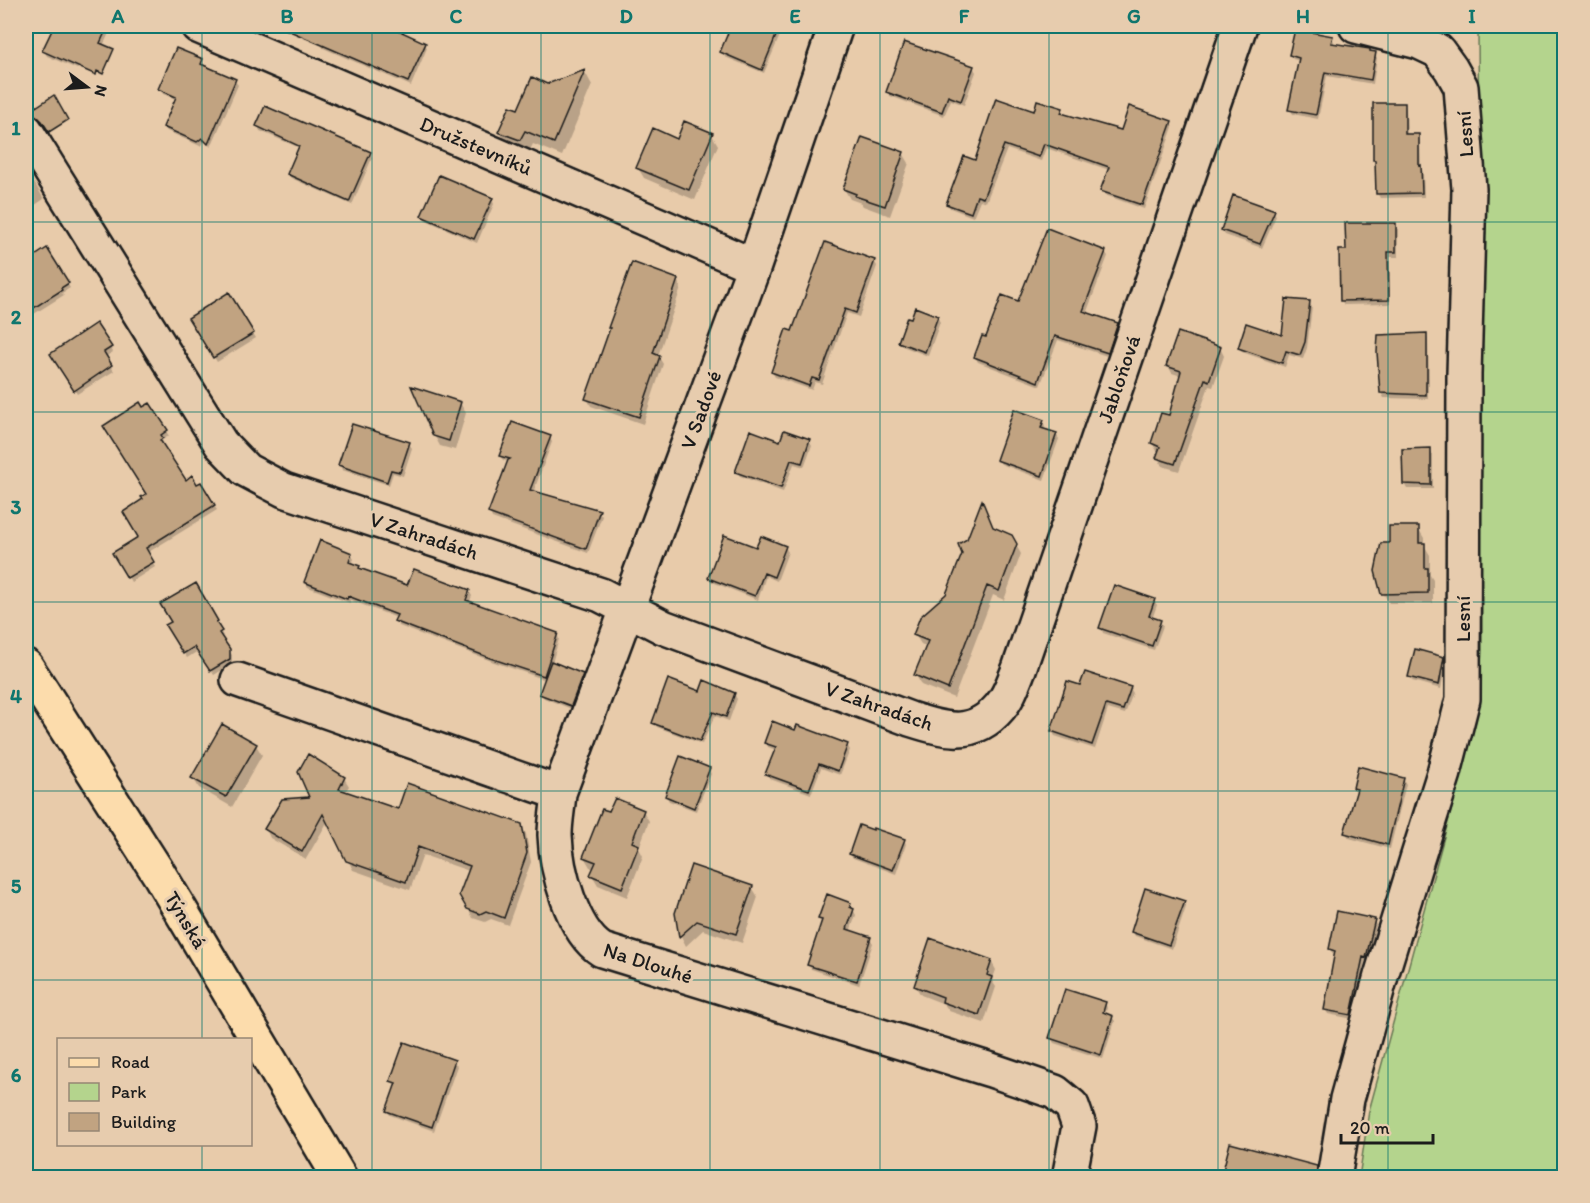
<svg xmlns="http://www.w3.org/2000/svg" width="1590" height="1203" viewBox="0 0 1590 1203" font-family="Itim,sans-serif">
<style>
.green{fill:#b4d48d;stroke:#687854;stroke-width:1.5}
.shadow{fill:#0003}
.building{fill:#c1a381;stroke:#1c1c1c;stroke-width:1.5}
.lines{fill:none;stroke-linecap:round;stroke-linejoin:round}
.minor-casing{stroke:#1c1c1c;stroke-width:38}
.major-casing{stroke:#1c1c1c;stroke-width:38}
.minor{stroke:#e7ccae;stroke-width:33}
.major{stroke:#fcdcac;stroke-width:33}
.grid{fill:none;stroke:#0f766e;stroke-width:1.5;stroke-opacity:0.55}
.labels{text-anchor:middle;stroke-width:6;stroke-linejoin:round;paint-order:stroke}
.street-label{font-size:21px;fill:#1c1c1c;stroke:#e7ccae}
.neatline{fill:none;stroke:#0f766e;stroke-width:2}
.grid-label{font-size:20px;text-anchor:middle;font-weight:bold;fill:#0f766e}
</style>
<rect width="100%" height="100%" fill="#e8cbaa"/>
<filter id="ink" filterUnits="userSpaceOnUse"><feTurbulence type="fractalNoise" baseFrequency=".0167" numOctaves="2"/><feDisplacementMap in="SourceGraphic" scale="12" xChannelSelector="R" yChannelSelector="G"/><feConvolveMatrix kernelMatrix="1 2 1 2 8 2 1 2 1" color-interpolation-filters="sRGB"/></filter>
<g filter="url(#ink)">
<path class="green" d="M1478 26H1564V1177L1359 1178 1369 1111 1476 720 1482 651Z"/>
<path class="shadow" d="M56 26H100L106 28 109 33 99 55 77 69 47 56 44 51Z
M328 26H384L425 44 427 48 411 86 323 48 321 43Z
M733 26H784L764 73 725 57 722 52Z
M1332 37 1334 42V45L1375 54 1377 58 1373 84 1327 76 1318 119 1293 114 1290 109 1300 61 1293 59 1290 55Z
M202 61 204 67 235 81 238 85 211 147 205 141 200 146 167 131 164 127 176 99 163 94 160 89Z
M973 67 976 72 964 105 951 100 944 116 890 96 888 92Z
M585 72 592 85 562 156 533 144 528 154 508 146 500 132 518 111 547 85Z
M1404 104 1406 109 1407 135H1418L1420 140 1421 168 1423 172 1424 197 1380 198 1377 193Z
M1062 109 1064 114 1122 132 1171 122 1173 127 1144 209 1105 195 1102 191 1109 170 1046 148 1041 161 1007 149 986 202 980 200 973 217 950 208 948 204 976 162 1035 113Z
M685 123 712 135 718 145 695 200 644 178 638 168 678 141Z
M258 126 370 153 372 158 352 205 291 178 288 174 300 148 260 131Z
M903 153 909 163 890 216 863 206 861 203 850 199 844 189Z
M26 169 44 199 26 211Z
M492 199 494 204 477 243 426 220 423 216Z
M1274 211 1276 216 1262 248 1225 235 1222 230Z
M1395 224 1398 229V257H1390V304L1344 305 1341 300 1347 252Z
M46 250 70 288 62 293 64 295 26 319V263Z
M1105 252 1108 256 1086 314 1117 325 1120 329 1110 357 1058 340 1040 386 978 362 975 357 987 339 1019 303Z
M874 261 877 266 859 317 847 313 822 384 815 382 812 390 775 377 772 372 793 333Z
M677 280 681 288 658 356 663 364 643 424 591 406 587 399 611 330 609 328Z
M228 294 256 338 217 362 190 318Z
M1309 303 1312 307 1307 348 1303 359 1289 355 1285 367 1242 352 1240 348 1283 337Z
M937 317 940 322 928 356 902 346 900 342Z
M96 325 113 352 105 357 114 371 77 394 52 354Z
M1426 335 1428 339 1429 386H1428V399L1384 398 1381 393Z
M1220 348 1224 356 1213 387 1209 386 1179 471 1162 466 1158 458 1160 452 1157 451 1152 443 1170 417 1181 376 1172 373 1168 366Z
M460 403 466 413 455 450 440 446 434 435Z
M150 405 169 436 162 440 164 444 161 445 185 482 197 486 200 484 217 510 147 553 155 567 131 582 114 553 140 537 145 500 148 494 142 409Z
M1043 421 1045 426 1044 430 1056 434 1059 439 1044 480 1001 464 998 460Z
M550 438 552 442 533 493 599 512 602 516 588 553 492 518 490 513 509 462 503 460 500 456Z
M809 440 812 445 804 467 794 464 783 492 740 476 737 472 781 443Z
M409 444 412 448 403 476 393 473 389 485 342 470 340 465Z
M1430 450 1433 455V489H1407L1404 484Z
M982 504 994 529 1011 536 1021 554 1004 600 993 595 954 698 921 685 916 675 927 647 921 644 915 635 947 595Z
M1418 528 1424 538V545L1430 555V575L1433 580V603H1389L1383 593 1390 545Z
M785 547 788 552 777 581 766 576 758 600 712 582 709 578 757 549Z
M351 554 354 559 352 564 359 567 361 570 408 587 469 591 472 596 469 603 557 635 559 639 552 663 582 675 585 680 574 710 544 698 541 693 546 680 494 662 399 626 396 621 397 618 350 600V603L308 587 305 582Z
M195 585 220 626 218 627 223 636 220 638 232 655V664L214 675 198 651 187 658 167 625 173 622Z
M1154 600 1157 605 1152 619 1160 622 1163 626 1154 650 1103 633 1101 628Z
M1443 658 1446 663 1441 689 1412 681 1410 676Z
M1081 687 1130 688 1133 693 1125 714 1108 709 1095 749 1055 736 1052 731Z
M701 693 734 694 737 699 729 721 715 716 702 744 657 727 654 723Z
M796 731 847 745 850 750 840 775 821 768 811 794 770 779 767 774 776 750 768 747 766 742Z
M256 745 262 755 232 807 199 788 193 778Z
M709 769 711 774 696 811 669 801 666 796Z
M344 778 349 786 345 792 399 811 521 825 526 834 531 862 508 925 491 919 485 922 473 918 461 895 469 871 423 855 410 890 353 870 328 821 306 859 270 838 266 829Z
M1403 779 1406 784 1390 849 1349 838 1346 833 1357 793 1354 788Z
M643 811 649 821 639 848 643 856 627 897 598 885 592 875 594 869 590 867 584 857 610 813Z
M904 840 906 844 896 874 853 858 850 854Z
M752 887 758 897 742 943 703 930 686 946 681 936 677 913Z
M1184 902 1186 907 1172 949 1135 936 1132 931Z
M850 904 856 915 850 932 870 939 873 943 859 985 811 969 809 964 822 924 820 919Z
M1374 921 1376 925 1369 962 1365 961 1353 1019 1328 1014 1325 1009 1336 955 1333 954 1330 949Z
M991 961 996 970 992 981 996 987 984 1023 949 1011 944 1004 921 995 915 986Z
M1105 1003 1107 1008 1105 1015 1112 1017 1115 1021 1103 1059 1054 1043 1051 1038Z
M454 1062 457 1066 434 1131 390 1115 387 1111 396 1086 392 1081Z"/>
<path class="building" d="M54 26H108L100 43 114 49 103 74 97 71 96 75 42 51Z
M278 26H389L426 43 408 82Z
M731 26H780L762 70 720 52Z
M1295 29 1333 36 1331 43 1370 49V51L1376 52 1371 80 1325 72 1316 115 1288 110 1299 58 1289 55Z
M904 42 974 66 961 101 948 96 942 112 886 92Z
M176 48 203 59 201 64 236 79 208 144 202 138 197 142 163 127 176 97 158 89Z
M585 70 554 143 525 131 520 140 498 132 510 106 518 109 532 77 547 84Z
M54 95 68 120 49 132 42 121 35 115 27 113Z
M996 98 1034 111 1037 100 1063 108 1061 113 1121 130 1129 106 1172 121 1142 205 1100 191 1109 167 1044 144 1039 157 1004 145 983 198 977 196 971 213 946 204 964 156 975 160Z
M1373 103H1405V134H1419V166L1421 165 1422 193 1376 194 1375 160H1373Z
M265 106 371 152 349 202 287 174 299 146 256 126Z
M684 121 713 133 689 190 636 168 653 128 677 139Z
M862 137 904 152 885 206 855 196 856 194 843 189Z
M439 175 493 198 474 239 421 216Z
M1233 195 1275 210 1260 244 1221 230Z
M1345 223H1396V252H1388L1389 300 1340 301 1339 250H1346Z
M1047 228 1106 251 1083 311 1118 323 1108 353 1055 336 1038 382 974 357 982 336 986 337 1002 295 1018 301Z
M825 242 875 260 856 313 845 309 819 380 812 378 809 386 771 372 786 329 792 331Z
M47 248 69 283 61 288 62 290 26 313V262Z
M632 262 678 279 653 353 660 356 639 417 585 399 610 328H608Z
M229 292 254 333 213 358 188 318Z
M1286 299 1310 301 1305 342 1300 355 1286 351 1282 363 1238 348 1246 323 1282 335Z
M915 307 938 316 925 352 898 342 907 317 911 318Z
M96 323 112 347 104 352 112 365 74 391 50 354Z
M1178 332 1221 347 1209 381 1205 379 1175 464 1156 458 1160 447 1151 443 1161 413 1169 415 1181 371 1166 366Z
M1427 333V382H1426V395L1380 393 1377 352 1378 335Z
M411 386 461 402 449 441 433 436Z
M140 402 143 407 150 403 168 430 161 435 163 438 160 440 186 480 192 475 197 484 201 482 215 505 146 548 154 562 127 578 112 553 138 537 123 512 143 499 141 497 146 494 103 426Z
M1014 409 1044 420 1041 428 1057 433 1042 476 996 460Z
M512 422 551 436 530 490 600 510 586 549 488 513 508 460 510 459 499 456Z
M352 424 410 442 400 472 391 470 387 482 338 465Z
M750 430 780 441 784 430 810 439 802 463 791 460 781 488 735 472Z
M1431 448V485L1403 484 1402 449Z
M982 500 993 527 1012 535 1017 544 999 591 987 586 948 689 914 675 928 641 913 635 920 617 946 594 962 554 958 544 967 539Z
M1389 526H1419V543H1425V568H1428V593L1381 594 1375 571 1381 543H1389Z
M724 535 756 547 761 536 786 546 774 577 764 573 755 596 708 578Z
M320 540 352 553 349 562 360 566 359 568 407 585 414 569 470 590 466 600 558 633 544 676 490 658 394 621 397 615 348 596 347 599 304 582Z
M196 583 218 621 216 622 222 631 219 633 230 649V659L210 671 194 647 183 654 165 625 171 622 160 604Z
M1114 585 1155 599 1149 616 1161 620 1152 646 1099 628Z
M1415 649 1444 657 1439 685 1408 677Z
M551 661 583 674 571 706 539 694Z
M1085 672 1131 687 1123 710 1106 705 1092 745 1051 731 1067 681 1080 685Z
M668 679 700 691 704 680 735 693 726 717 713 712 700 741 652 723Z
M772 721 795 730 797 725 848 744 838 771 819 764 809 790 765 774 776 747 764 743Z
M222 724 257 744 226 797 191 778Z
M308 754 345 777 339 789 398 809 407 783 522 824 527 853 504 918 486 911 480 914 467 909 459 895 470 866 418 847 406 882 346 861 323 814 302 852 264 829 282 799 309 797 298 772Z
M680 756 710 768 694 808 665 796Z
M1358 766 1404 778 1388 845 1344 833 1357 789 1353 788Z
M615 798 644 810 632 842 639 845 622 888 590 875 596 862 583 857 602 809 609 811Z
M859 825 873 830V828L905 839 893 870 849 854Z
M691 865 753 886 736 934 697 921 679 937 675 913Z
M1145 888 1185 901 1169 945 1131 932Z
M827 894 851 903 850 907 854 909 847 929 871 937 857 981 807 965 822 920 818 919Z
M1337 911 1375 919 1366 958 1363 957 1351 1015 1324 1010 1335 951 1329 949Z
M930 938 992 960 987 975 992 977 979 1015 942 1002 943 997 914 986Z
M1065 989 1106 1002 1103 1012 1113 1016 1101 1055 1049 1038Z
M404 1042 455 1060 432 1127 386 1111 396 1083 390 1081Z
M1230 1143 1317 1166 1316 1178H1221Z"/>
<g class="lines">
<g class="minor-casing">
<path id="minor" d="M198 26 754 266
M26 131 221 444 246 470 284 490 601 595 663 627 910 719C945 730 973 739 1000 707 1009 697 1014 681 1019 669L1240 26
M238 680 559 793C558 807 555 821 555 835 556 869 572 931 602 950L991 1070 1055 1092 1072 1106 1079 1126 1069 1178
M559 793 754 266 836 26
M1334 1178 1347 1099 1381 976 1417 859 1444 773 1463 699 1464 374 1469 189 1461 87 1451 69 1438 51 1419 42 1356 26"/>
</g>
<g class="major-casing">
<path id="major" d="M26 666 159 874 340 1178"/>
</g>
<use href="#minor" class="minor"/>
<use href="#major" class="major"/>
</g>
</g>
<path class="grid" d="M202 26V1040M372 26V1178M541 26V1178M710 26V1178M880 26V1178M1049 26V1178M1218 26V1178M1388 26V1178M26 222H1564M26 412H1564M26 602H1564M26 791H1564M26 980H1564M202 1144V1178"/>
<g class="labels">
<g class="street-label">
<text transform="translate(1465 134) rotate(-94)" y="7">Lesní</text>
<text transform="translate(476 146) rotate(23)" y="7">Družstevníků</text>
<text transform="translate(1119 379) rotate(-71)" y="7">Jabloňová</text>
<text transform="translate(701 410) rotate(-70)" y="7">V Sadové</text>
<text transform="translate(424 536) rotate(18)" y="7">V Zahradách</text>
<text transform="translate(1463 619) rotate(-90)" y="7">Lesní</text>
<text transform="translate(879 706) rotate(19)" y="7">V Zahradách</text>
<text transform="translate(186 920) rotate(59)" y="7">Týnská</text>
<text transform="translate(648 963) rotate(18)" y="7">Na Dlouhé</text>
</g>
</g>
<rect width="1590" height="1203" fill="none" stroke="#e7ccae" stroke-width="66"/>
<rect x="57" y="1038" width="195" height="108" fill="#e7ccae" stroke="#968674" stroke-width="1.5"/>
<rect x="69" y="1058" width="30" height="9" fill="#fcdcac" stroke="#968674" stroke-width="1.5"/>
<text x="111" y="1068" font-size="18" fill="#1c1c1c">Road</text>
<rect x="69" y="1083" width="30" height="18" fill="#b4d48d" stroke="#968674" stroke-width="1.5"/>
<text x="111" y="1098" font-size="18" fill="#1c1c1c">Park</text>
<rect x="69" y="1113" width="30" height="18" fill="#c1a381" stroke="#968674" stroke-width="1.5"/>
<text x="111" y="1128" font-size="18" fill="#1c1c1c">Building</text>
<g transform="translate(87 87) rotate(106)" stroke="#e7ccae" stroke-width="4.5" paint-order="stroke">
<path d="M0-4.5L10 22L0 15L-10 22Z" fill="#1c1c1c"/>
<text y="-9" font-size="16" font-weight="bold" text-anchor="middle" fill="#1c1c1c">N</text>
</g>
<path d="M1341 1134v9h92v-9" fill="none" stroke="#1c1c1c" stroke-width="3"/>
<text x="1350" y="1134" font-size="18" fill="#1c1c1c" stroke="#e7ccae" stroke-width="4.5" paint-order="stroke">20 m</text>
<rect x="33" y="33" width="1524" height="1137" class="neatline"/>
<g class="grid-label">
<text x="118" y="23">A</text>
<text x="287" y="23">B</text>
<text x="456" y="23">C</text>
<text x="626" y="23">D</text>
<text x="795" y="23">E</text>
<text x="964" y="23">F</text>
<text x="1134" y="23">G</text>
<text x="1303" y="23">H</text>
<text x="1472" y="23">I</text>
<text x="16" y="135">1</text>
<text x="16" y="324">2</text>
<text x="16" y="514">3</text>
<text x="16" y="703">4</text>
<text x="16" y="893">5</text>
<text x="16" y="1082">6</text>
</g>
</svg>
